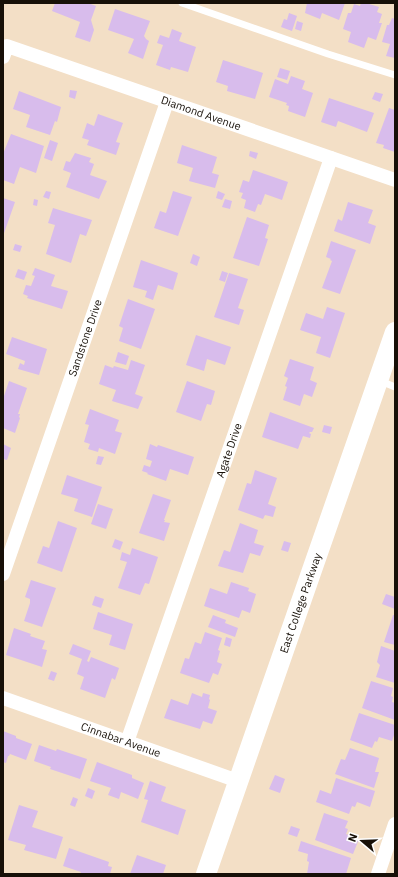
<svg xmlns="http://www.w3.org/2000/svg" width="398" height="877" viewBox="0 0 398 877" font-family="'IBM Plex Sans',sans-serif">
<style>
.building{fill:#d8bcec}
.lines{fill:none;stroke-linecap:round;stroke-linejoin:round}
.service{stroke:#fff;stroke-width:7}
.minor{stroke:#fff;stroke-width:14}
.secondary{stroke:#fff;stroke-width:20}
.labels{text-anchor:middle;stroke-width:3;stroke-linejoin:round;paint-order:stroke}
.street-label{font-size:11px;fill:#171008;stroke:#fff}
</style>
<rect width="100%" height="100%" fill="#f3dfc6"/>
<path class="building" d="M55 3H88L96 6 91 20 94 30 90 42 75 37 80 22 52 11Z
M307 3H345L339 20 322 13 320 19 305 13Z
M361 3H366L379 7 377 12 382 14 379 23H382L376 40 368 37 364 48 348 42 351 32 343 29 348 13H351L354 4 360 6Z
M115 9 150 21 144 36 146 39 149 41 143 59 128 53 134 39 108 30Z
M289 13 297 16 292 31 281 27 284 19 287 20Z
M392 18 395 19V58L386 56 390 44 382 42 387 25H389Z
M297 21 303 23 301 31 295 29Z
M172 29 182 33 179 41 196 47 188 72 171 67 170 70 156 65 163 45 157 43 160 35 169 38Z
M223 60 263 73 255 99 227 91 228 86 216 82Z
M280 68 290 71 287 80 277 77Z
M291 76 305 81 302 89 313 93 305 117 288 111 289 106 286 105 287 103 269 97 275 79 288 84Z
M70 90 77 91 75 99 69 97Z
M19 91 61 107 57 122 55 121 50 135 26 127 30 115 13 109Z
M375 92 383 94 380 102 372 99Z
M329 98 374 113 367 132 338 121 336 127 321 122Z
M389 108 395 110V152L383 148 384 145 376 143Z
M98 114 123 123 116 142 120 143 116 155 87 145 89 140 82 138 87 123 94 126Z
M11 134 44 146 36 173 20 167 14 184 3 180V154Z
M50 140 58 143 52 161 44 158Z
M182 145 217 157 212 173 219 175 215 188 189 181 193 168 177 163Z
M250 151 258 153 256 159 249 156Z
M75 153 91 158 89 162 94 164 90 175 107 181 99 199 66 187 71 173 63 170 66 161 70 162Z
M253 170 288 182 282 200 265 194 261 205 258 204 255 212 244 208 246 200 241 198 243 193 239 192 243 180 249 182Z
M46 191 51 192 49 199 43 197Z
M173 191 192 197 178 236 154 228 160 211 166 213Z
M218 191 225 194 222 200 216 198Z
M3 198 15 202 3 236Z
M34 199 38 200 37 206 33 205Z
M225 199 232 201 230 209 222 207Z
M348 202 373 210 368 223 376 226 370 244 334 231 338 219 342 221Z
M53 208 92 220 86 236 80 234 71 263 46 254 55 225 48 223Z
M247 217 269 225 265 238 268 239 259 266 233 258Z
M331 241 356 250 340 294 322 288 332 261 330 260 331 259 326 257Z
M15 244 22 246 20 252 13 250Z
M193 254 200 257 197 266 190 263Z
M141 260 178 273 173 290 158 285 153 300 145 297 147 291 133 287Z
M35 268 55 275 51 286 68 291 62 309 27 298 28 296 23 294 26 285 31 286 35 276 32 275Z
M18 269 27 272 24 280 15 277Z
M222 271 228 273 225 282 219 280Z
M229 273 248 279 239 305 238 308 244 310 239 325 214 317Z
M128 299 155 309 141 349 119 341 123 328 119 326Z
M327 307 345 313 330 358 316 353 321 337 300 330 306 313 323 319Z
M196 335 231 347 225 365 207 359 204 371 186 365Z
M12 337 47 349 39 375 18 369 20 363 24 365 25 361 6 354Z
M118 352 129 356 126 365 115 362Z
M290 359 314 367 310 380 317 383 312 397 304 394 300 406 283 400 287 387 285 386 288 378 284 376Z
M131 360 145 365 135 394 143 397 138 409 112 401 116 390 99 384 105 365 113 368 114 366 128 370Z
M9 381 27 388 18 414H20L19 417 20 418 15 433 3 428V399Z
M187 381 215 391 211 405 207 404 201 421 176 412Z
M90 409 119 420 115 431 122 433 115 454 99 448 98 452 88 449 90 444 84 442 89 425 85 424Z
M270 412 314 428 312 432H310L309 433 311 434 310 438 303 436 298 449 262 437Z
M324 425 332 427 330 434 322 432Z
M3 444 11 448 7 460 3 459Z
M150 444 157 447 158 445 194 457 188 475 170 469 166 481 147 474 148 473 142 471 144 465 150 467 152 461 146 459Z
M98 456 104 457 101 465 96 464Z
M255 470 277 478 268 504 276 507 273 517 265 515 263 519 238 510 247 483 251 484Z
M67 475 102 487 92 517 74 511 78 499 61 494Z
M153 494 171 500 164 520H165L164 522 170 523 164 541 139 533Z
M98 504 113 509 106 529 91 524Z
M58 521 77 528 62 572 37 563 43 546 49 548Z
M240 523 258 530 254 543 264 546 260 556 250 553 243 573 218 566 224 550 230 552Z
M115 539 123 542 120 550 112 547Z
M284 541 291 543 288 552 281 550Z
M132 548 158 557 149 584 145 583 140 595 118 588 127 562 120 560 122 552 130 555Z
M31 580 56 588 42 627 24 621 30 603V599L25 597Z
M231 582 249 588 248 591 256 594 250 613 242 610 239 618 204 606 210 588 227 594Z
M386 594 395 597V609L382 604Z
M95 596 104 599 101 608 92 605Z
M98 612 133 624 125 650 109 645 112 635 93 629Z
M213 615 226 620 225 623 238 628 235 637 208 627Z
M393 615H395V645L384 642Z
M14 628 31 634 30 636 45 641 42 649 47 650 42 667 6 655Z
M205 632 222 638 218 650 220 651 217 662 222 664 218 675 213 673 209 683 180 673 185 658 189 659 195 642 201 644Z
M226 637 232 639 230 647 224 645Z
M73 644 91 651 87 661 89 662 91 657 119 668 115 680 112 678 105 698 80 689 84 677 77 674 82 659 69 654Z
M381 646 395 651V683L376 677 380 665 377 662Z
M51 671 57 673 54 681 48 679Z
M371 681 393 688 391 696 393 697 392 702 395 703V720L362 708Z
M192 693 202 697 203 693 210 695 209 699 210 700 208 708 217 711 212 724 203 721 200 729 164 718 171 699 188 705Z
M359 713 395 725V732L392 741 379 737 377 742 375 741 372 748 350 740Z
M3 731 16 736V738L32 744 26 760 10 754 9 756H8L6 763 3 762Z
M39 745 56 751 57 749 87 759 80 779 50 769 51 767 34 761Z
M350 748 379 758 375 772H379L374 788 335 774 341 759 345 760Z
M97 762 132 775V778L144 783 138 799 121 792 119 799 108 795 111 788 90 781Z
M275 775 285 779 280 793 269 789Z
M336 778 375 791 370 807 357 802 355 807 352 806 349 814 316 802 320 790 331 794Z
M150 781 166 787 161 801 186 810 178 835 141 822 148 800 144 799Z
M88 788 95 791 92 799 85 796Z
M73 797 78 799 75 807 70 805Z
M19 805 38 811 32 827 63 837 56 859 24 850 26 845 8 840Z
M324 813 348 821 345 828 348 829 346 834 359 839 353 854 315 840Z
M291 826 300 829 297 837 288 834Z
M301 841 351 858 346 874H307L309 862 307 861 308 854 298 851Z
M69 848 109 862 108 866 112 867 110 874H80L81 872 63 866Z
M137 855 166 865 163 874H130Z"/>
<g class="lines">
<path class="service" d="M182 3 328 54 395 75
M378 380 395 387"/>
<g class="minor">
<path id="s1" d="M3 57 7 46 395 180"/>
<path id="s2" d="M3 574 167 102"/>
<path id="s3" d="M3 698 238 781"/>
<path id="s4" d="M127 742 331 158"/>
<path d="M378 874 395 824"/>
</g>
<path class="secondary" id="s5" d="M206 874 395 332"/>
</g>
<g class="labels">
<g class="street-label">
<text dy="4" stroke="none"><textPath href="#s1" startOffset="217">Diamond Avenue</textPath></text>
<text dy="4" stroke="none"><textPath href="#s2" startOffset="250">Sandstone Drive</textPath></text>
<text dy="4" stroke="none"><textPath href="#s4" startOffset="309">Agate Drive</textPath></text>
<text dy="4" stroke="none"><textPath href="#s5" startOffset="287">East College Parkway</textPath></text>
<text dy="4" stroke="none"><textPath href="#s3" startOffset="125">Cinnabar Avenue</textPath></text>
</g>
</g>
<rect width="398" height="877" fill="none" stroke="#171008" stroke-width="8"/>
<g transform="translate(362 841) rotate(289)" stroke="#ffffff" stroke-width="3" paint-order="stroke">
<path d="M0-3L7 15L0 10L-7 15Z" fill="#171008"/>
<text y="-6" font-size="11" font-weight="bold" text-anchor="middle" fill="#171008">N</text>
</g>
</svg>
